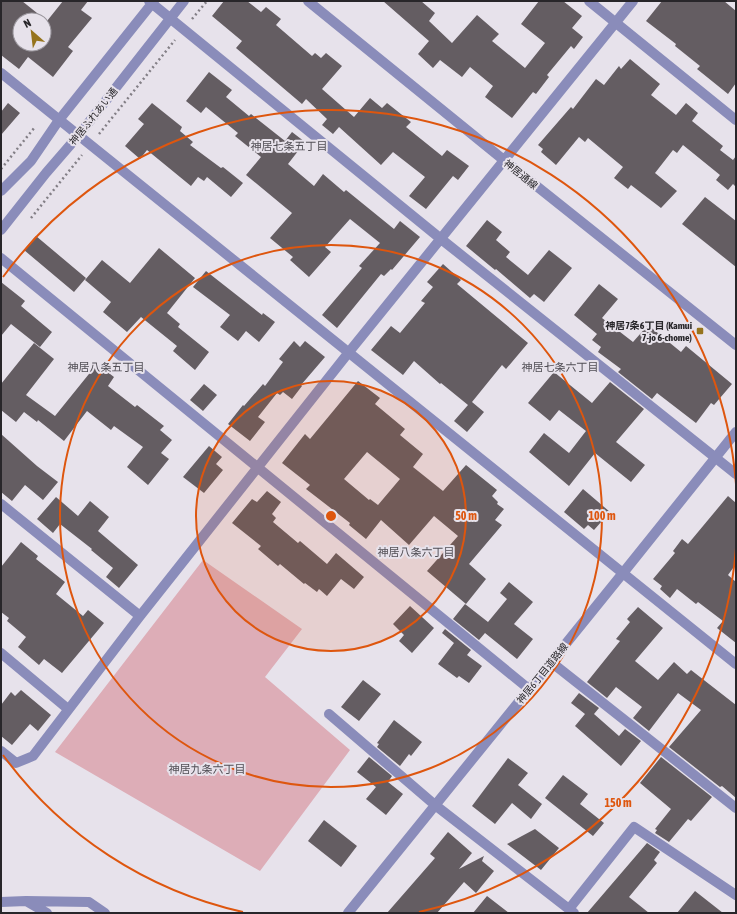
<svg xmlns="http://www.w3.org/2000/svg" width="737" height="914" viewBox="0 0 737 914" font-family="'Asap Condensed','Noto Sans JP',sans-serif">
<style>
.green{fill:#ddadb7}
.building{fill:#645d62;fill-rule:evenodd}
.lines{fill:none;stroke-linecap:round;stroke-linejoin:round}
.path{stroke:#837f86;stroke-width:2.5;stroke-dasharray:2 3;stroke-linecap:butt}
.minor{stroke:#8a8cba;stroke-width:10}
.ring{fill:none;stroke:#de560e;stroke-width:2}
.poi-dot{fill:#96741d;stroke:#e7e2eb;stroke-width:1.5}
.labels{text-anchor:middle;stroke-width:4;stroke-linejoin:round;paint-order:stroke}
.street-label{font-size:10px;fill:#28262a;stroke:#e7e2eb}
.poi-label{font-size:10px;font-weight:bold;fill:#28262a;stroke:#e7e2eb;text-anchor:end}
.neighbourhood-label{font-size:11px;fill:#524f56;stroke:#e7e2eb}
.centre{fill:#de560e;stroke:#e7e2eb;stroke-width:2}
.ring-label{font-size:12px;text-anchor:middle;font-weight:bold;fill:#de560e;stroke:#e7e2eb;stroke-width:4;stroke-linejoin:round;paint-order:stroke}
</style>
<rect width="100%" height="100%" fill="#e7e2eb"/>
<path class="green" d="M203 560 302 629 265 677 350 750 260 871 55 752Z"/>
<path class="building" d="M1 1H22L47 21 63 1H88L81 10 92 18 68 47 73 51 53 77 28 57 19 69 1 55ZM20 20H44V44H20Z
M224 1H247L261 12 266 7 281 19 276 25 312 56 315 53 321 58 326 53 342 66 322 89 354 117 370 98 382 108 387 103 411 122 406 127 442 156 447 150 469 166 458 180 453 176 426 209 409 196 425 177 393 152 381 165 339 127 333 134 322 125 327 119 306 99 302 104 236 48 242 41 212 16Z
M383 1H421L435 13 429 21 452 43 477 15 499 34 492 41 525 68 545 43 521 24 539 1H563L582 16 572 28 583 37 574 49 571 46 547 75 549 77 536 94 533 92 512 118 485 97 493 86 470 67 462 77 440 60 433 68 418 54 429 41Z
M662 1H724L736 11V83L728 94 697 69 700 66 675 46 676 44 646 21Z
M630 59 660 84 651 95 676 115 686 103 698 113 692 121 723 146 720 150 733 160 736 156V187L733 184 728 190 716 180 720 175 683 145 677 153 673 150 655 173 677 191 661 208 631 185 628 189 614 178 623 167 588 138 585 142 579 137 556 165 541 152 543 149 538 145 571 107 573 109 596 79 604 85 619 66 621 69Z
M209 72 232 90 226 97 249 116 251 114 285 141 292 132 305 142 288 164 314 186 323 174 344 192 346 190 394 229 400 221 420 237 392 270 391 269 384 276 381 274 337 328 322 315 362 268 359 266 380 243 350 219 325 247 331 252 309 277 290 260 293 257 270 238 292 213 246 175 261 157 235 136 238 133 206 107 201 113 186 101Z
M8 103 20 113 1 135V112Z
M152 103 182 127 180 131 193 142 190 145 221 168 223 167 243 183 231 197 207 177 204 181 198 177 191 186 147 150 140 159 125 146 144 124 138 119Z
M705 197 736 221V267L682 224Z
M487 220 502 232 496 240 510 252 506 257 528 275 549 250 572 268 544 302 534 294 530 298 496 269 495 270 466 246Z
M36 236 86 278 74 292 24 250Z
M159 248 195 278 167 313 180 324 178 327 209 352 195 370 173 351 177 346 141 317 127 332 103 312 111 302 85 280 102 260 130 283Z
M443 264 461 280 457 284 528 343 506 369 502 365 472 402 484 412 467 432 454 421 468 405 441 383 440 384 414 361 403 375 371 350 391 326 400 333 425 303 421 301 433 287 427 282Z
M206 271 262 315 263 313 275 322 259 342 246 331 238 341 220 327 230 315 193 287Z
M1 282 25 301 21 306 52 332 40 347 11 324 1 336Z
M599 284 618 299 602 318 633 342 648 325 681 352 686 346 732 384 714 405 711 403 696 423 657 393 652 399 618 372 621 369 598 352 601 347 592 340 597 334 574 315Z
M294 341 300 347 305 341 325 357 301 385 302 386 292 399 283 392 280 395 277 393 258 417 265 422 250 441 228 424 243 405 244 406 263 384 265 386 283 362 279 359Z
M34 343 54 359 26 395 55 416 97 364 114 377 108 386 135 407 137 405 164 426 160 430 172 440 161 453 169 459 148 485 127 467 143 447 114 426 111 430 87 411 64 441 38 420 37 422 24 412 16 422 1 410V384Z
M554 372 592 403 610 382 644 409 616 442 645 465 631 482 595 453 569 486 529 452 544 433 569 453 586 431 559 410 550 421 528 403Z
M358 381 380 398 375 404 405 429 400 435 423 454 413 467 443 491 466 465 497 490 492 496 498 502 497 504 504 509 495 520 502 525 469 564 486 579 466 604 427 571 458 536 434 516 409 545 381 520 366 539 349 525 350 523 306 489 310 485 282 463 305 434 310 439ZM367 452 400 479 378 505 370 499 369 500 344 479Z
M204 384 217 395 203 411 190 400Z
M1 434 37 466 58 482 43 500 25 485 12 501 1 492Z
M209 446 222 457 216 464 223 470 204 493 183 477Z
M583 489 610 512 594 530 588 525 584 529 564 512Z
M267 491 281 502 272 514 276 518 273 522 298 543 300 541 327 564 336 553 364 577 354 589 341 579 327 596 319 589 317 592 305 583 304 584 280 564 278 566 258 549 261 546 232 523 252 499 257 502Z
M728 496 736 503V564L728 575 736 582V643L717 628 723 621 698 602 696 604 677 589 670 598 660 589 662 586 653 579 675 553 673 551 682 539 688 544Z
M56 497 78 516 90 501 109 517 98 531 138 565 119 588 106 577 113 568 91 550 92 549 60 524 53 533 37 519Z
M21 542 38 556 36 559 65 582 56 594 83 616 88 610 104 623 62 673 44 659 39 665 18 647 26 637 7 621 9 618 1 612V567Z
M509 582 533 602 514 624 533 639 517 659 485 633 479 640 453 619 465 604 488 622 507 599 500 593Z
M410 606 434 628 412 653 399 641 404 635 393 624Z
M638 607 663 628 635 661 658 680 674 662 687 674 691 670 736 705V798L722 786 720 787 669 747 701 710 678 693 649 731 633 718 642 707 616 687 607 698 587 682 620 641 616 639 630 622 627 619Z
M445 629 471 650 467 655 482 666 469 683 459 676 457 678 438 664 454 643 442 633Z
M363 680 381 694 359 721 341 707Z
M21 690 51 715 38 731 30 724 12 745 1 736V705L11 692 15 696Z
M579 693 599 708 594 714 619 736 625 729 641 741 621 766 575 726 585 714 571 703Z
M394 720 422 742 411 756 409 754 400 766 377 747 379 744 377 743Z
M369 757 392 776 388 782 403 794 386 815 366 799 376 787 357 772Z
M661 757 712 797 691 821 688 819 669 842 655 833 657 830 655 829 671 809 640 783Z
M508 758 528 773 518 785 542 804 531 819 512 803 495 824 472 806Z
M563 775 588 794 580 804 604 823 593 836 545 798Z
M324 820 357 846 341 867 308 841Z
M535 829 559 848 541 870 507 844Z
M448 832 472 853 459 869 484 856 482 861 494 871 476 893 464 882 437 913H387L435 858 430 854Z
M647 843 660 852 654 860 657 863 629 897 649 913H587Z
M695 891 723 913H677Z
M487 896 509 913H473Z"/>
<g class="lines">
<path class="path" d="M192 19 207 1
M99 134 175 40
M1 169 35 127
M31 218 82 155"/>
<path class="minor" d="M149 1 441 239 736 474
M308 1 505 161 736 345
M589 1 736 120
M1 73 736 664
M1 191 31 161 59 120 154 1
M1 230 46 173 78 136 184 1
M1 258 529 689
M1 504 140 616
M1 653 68 709
M551 662 736 808
M329 714 435 805 574 913
M1 751 16 763 33 756 140 616 349 352 633 1
M26 901 89 902 105 913
M1 902 26 901 47 913
M569 909 634 827 736 895
M348 913 623 573 736 432"/>
</g>
<circle cx="331" cy="516" r="135" fill="#de560e" fill-opacity=".12"/>
<g class="ring">
<circle cx="331" cy="516" r="135"/>
<circle cx="331" cy="516" r="271"/>
<path d="M736 548A406 406 0 0 1 419 912M243 912A406 406 0 0 1 3 755M3 277A406 406 0 0 1 736 484"/>
</g>
<rect class="poi-dot" x="696" y="327" width="8" height="8" rx="2"/>
<g class="labels">
<g class="street-label">
<text transform="translate(93 116) rotate(-51)" y="4">神居ふれあい通</text>
<text transform="translate(521 174) rotate(39)" y="4">神居通線</text>
<text transform="translate(542 673) rotate(-51)" y="4">神居6丁目道路線</text>
</g>
<g class="poi-label">
<text x="692" y="329">神居7条6丁目 (Kamui<tspan x="692" dy="12">7-jo 6-chome)</tspan></text>
</g>
<g class="neighbourhood-label">
<text x="289" y="150">神居七条五丁目</text>
<text x="106" y="371">神居八条五丁目</text>
<text x="560" y="371">神居七条六丁目</text>
<text x="416" y="556">神居八条六丁目</text>
<text x="207" y="773">神居九条六丁目</text>
</g>
</g>
<circle cx="331" cy="516" r="6" class="centre"/>
<g class="ring-label">
<text x="466" y="520">50 m</text>
<text x="602" y="520">100 m</text>
<text x="618" y="807">150 m</text>
</g>
<rect width="737" height="914" fill="none" stroke="#28262a" stroke-width="4"/>
<g transform="translate(32 32) rotate(332)"><circle r="19" fill="#e7e2eb" stroke="#9b979e"/>
<path d="M0-3L7 15L0 10L-7 15Z" fill="#96741d"/>
<text y="-6" font-size="11" font-weight="bold" text-anchor="middle" fill="#28262a">N</text>
</g>
</svg>
